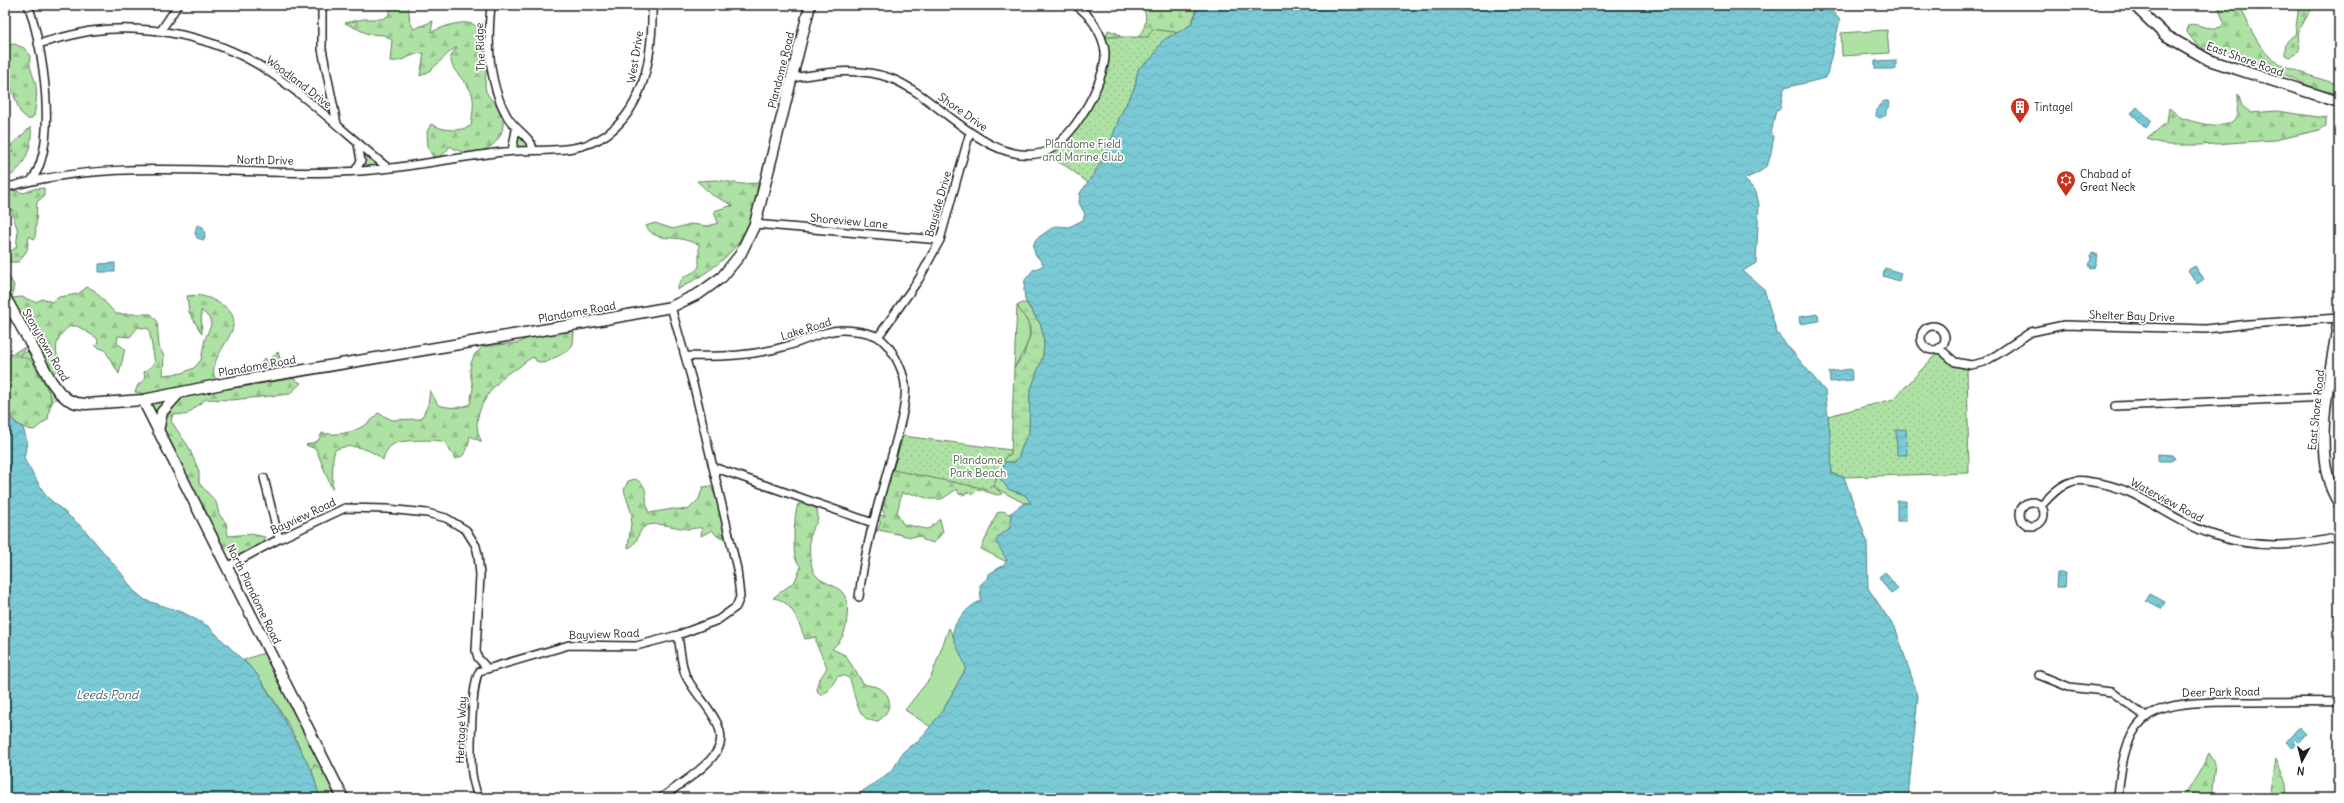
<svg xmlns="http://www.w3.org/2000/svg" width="2344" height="803" viewBox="0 0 2344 803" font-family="Delius,sans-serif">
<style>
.green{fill:#aee2a4;stroke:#657f60}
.forest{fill:url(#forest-firs);stroke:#657f60}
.wetland{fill:url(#wetland-marsh);stroke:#657f60}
.park{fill:url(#park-dots);stroke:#657f60}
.water{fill:url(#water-waves);stroke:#54848b}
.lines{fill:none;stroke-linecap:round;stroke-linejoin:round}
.street-casing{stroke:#1c1c1c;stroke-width:10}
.secondary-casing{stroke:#1c1c1c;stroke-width:13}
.street{stroke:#fff;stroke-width:7}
.secondary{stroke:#fff;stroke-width:10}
.labels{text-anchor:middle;stroke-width:3.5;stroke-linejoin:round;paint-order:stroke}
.street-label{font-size:11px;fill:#1c1c1c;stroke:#fff}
.poi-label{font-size:11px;fill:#1c1c1c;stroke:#fff;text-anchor:start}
.park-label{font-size:11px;fill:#4f614c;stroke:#fff}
.water-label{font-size:12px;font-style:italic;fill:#426266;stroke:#fff}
</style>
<defs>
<pattern id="forest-firs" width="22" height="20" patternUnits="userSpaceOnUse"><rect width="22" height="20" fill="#aee2a4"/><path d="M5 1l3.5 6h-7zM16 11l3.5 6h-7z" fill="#95c18d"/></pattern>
<pattern id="wetland-marsh" width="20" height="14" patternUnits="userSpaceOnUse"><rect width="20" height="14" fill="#aee2a4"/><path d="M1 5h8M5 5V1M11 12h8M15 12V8" fill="none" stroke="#95c18d"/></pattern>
<pattern id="park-dots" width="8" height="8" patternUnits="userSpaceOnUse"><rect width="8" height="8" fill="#aee2a4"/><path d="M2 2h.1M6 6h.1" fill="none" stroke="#95c18d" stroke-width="1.8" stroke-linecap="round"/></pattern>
<pattern id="water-waves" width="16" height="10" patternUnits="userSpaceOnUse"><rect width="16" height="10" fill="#7acad5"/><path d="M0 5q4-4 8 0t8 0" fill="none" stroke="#69adb6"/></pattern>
</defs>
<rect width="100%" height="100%" fill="#fff"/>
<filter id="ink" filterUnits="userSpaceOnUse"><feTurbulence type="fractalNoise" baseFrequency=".025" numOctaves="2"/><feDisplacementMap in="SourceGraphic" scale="8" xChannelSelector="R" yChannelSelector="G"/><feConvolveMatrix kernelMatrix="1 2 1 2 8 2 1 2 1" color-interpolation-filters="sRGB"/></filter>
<g filter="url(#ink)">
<path class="green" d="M1887 30 1889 53 1842 56 1841 33Z
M516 132 522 135 533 149 512 151Z
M359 148 388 168 355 171 360 164Z
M1017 306C1039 332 1028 343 1014 368Z
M33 348 60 393 50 406 51 399 34 364 19 356Z
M178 394 158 424 143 400Z
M949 628 963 656 966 668 942 712 931 727 905 710 931 677Z
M269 651 334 778 320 798C306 754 276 694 244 660Z"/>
<path class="forest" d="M392 5H408L410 22 414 29 433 21 431 32C471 15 488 19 487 66 486 73 484 84 486 91 490 101 502 107 503 119 506 148 471 162 450 146 445 154 442 157 433 157L428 148 427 132 431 124C444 131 458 132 471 126 472 116 475 104 472 94 467 80 449 71 451 56L457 47C443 55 435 71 420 76L424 53C411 53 403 63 390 61L392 40 384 35 368 34 345 23 364 19H382L388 16Z
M1143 5H1197C1195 19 1191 25 1180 33L1167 31 1113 47 1106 37 1108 30 1117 33 1121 37 1135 40C1146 30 1148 19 1143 5Z
M2218 5H2240C2248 24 2256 44 2271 58 2279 66 2325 81 2338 84L2339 93C2321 92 2309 86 2293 78 2273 70 2253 66 2238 52 2213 52 2202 55 2187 32L2188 25C2197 22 2207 31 2221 27L2224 23Z
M2299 5H2316C2310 11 2301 22 2299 31 2296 43 2306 52 2290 57L2285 55C2285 44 2286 40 2295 35Z
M14 44 24 48 30 56C29 67 32 72 35 81 38 92 36 105 34 116L29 120 20 112 5 70V45Z
M2238 94 2242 106 2251 113 2276 111 2326 118V126L2320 130 2275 140 2199 145H2168L2147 139 2167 122 2169 108C2173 111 2178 116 2182 118 2193 122 2231 133 2236 116 2238 110 2238 101 2238 94Z
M31 127C33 147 24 170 5 179V157L13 151 11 145Z
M717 180 741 184 758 183C751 243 727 262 677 290 683 270 689 279 699 267V244C693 243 687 240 681 239 668 237 653 240 646 226L655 223 673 229 690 224 708 226 718 223 714 211 733 205 712 195 697 181Z
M44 188V196L37 202C36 211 37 233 34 239L29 236 27 250 19 262H5V254L16 248 18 231 12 213 13 210H8L10 201 9 194 13 190 24 193 34 189Z
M5 270 14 285 12 298 22 297 35 302 43 299 52 302 59 297 78 294 87 287 94 290 116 314H151L157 321 159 347 164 356 163 375 182 373 194 368 201 360 205 339 211 325 210 319 201 310 202 334 189 312 187 296C201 294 208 297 219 303 261 325 197 357 218 383L270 373 262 366V361L265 358 268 361 278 352C283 369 284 374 301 383L290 394 231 400 206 399 186 415 173 414 171 421 188 446 199 471V483L216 502 219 514 226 523 228 536 251 534 265 537 261 546 239 556 221 545 162 434V421L175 399 135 392 138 385 145 379 144 372 155 363 149 329 138 327 130 337 118 336 117 343 125 349 119 374 105 350 95 346 98 343 97 338 77 326H70C42 346 69 366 52 374L11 316 10 328 5 330Z
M563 329 574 332 573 344 569 350 545 363 536 361 534 357C528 359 524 363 519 367 515 370 511 371 508 373 489 389 467 418 482 442L470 436C468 447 467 457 455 459L445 442C438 439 404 440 396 443 388 446 385 453 383 460 372 449 350 442 335 450L333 458 332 489 316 449 306 445 318 441 322 433C341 437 366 430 378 413L392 420 421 419 428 405 430 390 438 405C449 408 459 409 470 404L473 388 470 371 471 363 475 354 484 346 518 343 529 337Z
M25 348 19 356 29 359 34 364 48 390 51 399 48 419 34 430C0 428 6 384 5 358 12 357 16 349 25 348Z
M895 466 994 486 1002 494 997 495 978 489 973 494 968 492 963 495 959 494 957 489 942 499H929L915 494H904L902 492 897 513 903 524 926 529 930 528 940 519 943 532 934 543 923 540 921 536 911 537 879 530 876 532 881 522 877 519 878 515 885 516 882 508 886 499 884 496 890 483V471Z
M635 479C651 486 643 499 649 513L673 509 688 510 699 499 703 487 711 486 721 509 724 538 717 536 712 530 701 536 702 528C697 527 694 529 689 529 678 529 652 519 643 528 636 535 639 544 628 548L632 515 624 490 628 481Z
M798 504H808L817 509C821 525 811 524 810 537 809 545 810 559 812 567 818 592 852 576 847 617 846 632 843 639 832 649L845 655 863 683C869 687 876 685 881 689 895 698 889 714 878 721 857 724 855 694 850 679L845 676H838L828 691 820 695C811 684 824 676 827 667L816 643V637L805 639C799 623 792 600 773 598L795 581 801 567C799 564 796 561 795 557 793 546 794 514 798 504Z
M2209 753 2215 763 2211 798H2180C2193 785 2201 770 2209 753Z
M2276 759 2286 783 2287 798H2270Z
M314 764 324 772 339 798H320L312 771Z"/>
<path class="wetland" d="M1022 303H1026L1041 325 1044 342 1043 356 1030 392 1029 434C1021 442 1022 454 1015 462H1005L1004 460 1007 455H1011L1014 368 1023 356 1030 336V325L1017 306Z
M999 477 1010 490 1025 495 1031 503H1024L997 489 994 486 995 481Z
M1004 511 1008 514 1011 513 1010 528 998 537 1000 548 1007 560 1005 561 981 549 997 513Z"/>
<path class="park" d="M1152 29 1180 33 1168 37 1152 58 1138 69 1135 87 1120 116 1108 149 1088 183C1067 166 1061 161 1034 154L1041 153 1068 135 1103 71 1101 37H1148Z
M1939 351 1949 362 1967 367 1969 473 1844 477 1832 474 1828 416 1894 399Z
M903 436 1011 450V455H1007L1004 460 1005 462 997 475 994 486 987 489 893 470Z"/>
<path class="water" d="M1197 5H1827L1840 20 1826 78 1784 88 1780 109 1776 110 1771 134 1774 137C1768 165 1772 168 1744 179L1756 191 1759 205 1756 263 1743 271 1764 289 1777 333 1825 391 1831 442 1832 474 1844 477 1867 541 1868 588 1896 630 1918 696 1908 798H853L893 770 902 753 910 746 918 742 942 712 966 668C963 657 953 643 953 632 954 621 971 604 981 601L980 585 989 577 987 575 1004 565 1007 560 996 542 998 537 1010 528 1011 513 1024 503H1031L1025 495 1008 489 999 477 995 481 1005 462H1015C1022 454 1021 442 1029 434L1030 392 1043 356 1044 342 1041 325 1025 300 1024 290 1025 280 1033 270 1044 265 1035 254 1033 246 1036 239 1055 226 1069 227 1083 220 1085 214 1079 203 1080 193 1100 166 1108 149 1120 116 1135 87 1138 69 1152 58 1162 41 1191 25 1196 14Z
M1896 60V69H1875V61Z
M1885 101H1888L1889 106 1886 110V115L1880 118 1876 116C1876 110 1879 103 1885 101Z
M2137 107 2152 121 2146 128 2131 113Z
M197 225 203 227 205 235 204 240 197 238 195 233Z
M2093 253 2098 255 2094 268 2090 269 2088 264 2091 260 2090 255Z
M115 263V272H99V264Z
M2195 266 2204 279 2197 284 2188 270Z
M1885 268 1901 273 1899 281 1883 276Z
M1818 314 1819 321 1800 324 1799 317Z
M1851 369 1852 380 1830 382 1829 372Z
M5 408 13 421 23 428 27 441 24 459 46 496 83 528 122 574 133 590 145 600 182 612 208 626 257 674 279 710 312 771 320 798H5Z
M1906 429 1907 455H1897L1896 430Z
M2158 454 2173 455 2175 459 2172 461H2158Z
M1897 501H1906V521H1897Z
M1885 572 1898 589 1891 594 1879 577Z
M2057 573H2066L2065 587H2056Z
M2150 594 2165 602 2161 609 2146 601Z
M2299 727 2306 734 2293 748 2286 742Z"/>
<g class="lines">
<g class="street-casing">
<path id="street" d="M28 5C43 45 59 145 31 181
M322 5V49L337 124
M491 5C487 42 488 83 507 116 514 129 531 137 533 149
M160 32 178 5
M38 44C56 39 73 34 91 31 149 23 216 37 265 69 309 98 347 135 388 168
M792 78C824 73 858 66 890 78 938 96 986 166 1042 153 1070 146 1107 80 1105 52 1103 34 1090 14 1075 5
M512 151 516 130
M355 171 361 161 358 144
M5 188C114 156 228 176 339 172 394 171 449 158 504 152 538 148 576 156 606 135 646 107 653 50 652 5
M755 224 940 240
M1921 338a12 12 0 1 1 24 0a12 12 0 1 1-24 0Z
M878 337 919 279 940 240 970 132
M1939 348 1955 362 1971 365 1984 362 1998 354 2031 332 2064 325 2206 329 2249 324 2339 318
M685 356C721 357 753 356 787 346 806 341 823 330 842 330 852 330 869 332 878 337 891 345 903 369 905 384 908 406 893 450 887 473 875 514 864 554 859 597
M2115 406 2328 397
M713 467 873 523
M264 478 279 539
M2020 514a12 12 0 1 1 24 0a12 12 0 1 1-24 0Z
M2041 506C2049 497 2059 486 2071 482 2078 479 2086 481 2092 482 2141 488 2167 519 2211 534 2251 549 2298 547 2339 537
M228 566 279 539 345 508 387 509 427 513 446 518 466 530 476 546 478 555 480 575 476 651 478 658 487 668
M2039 675 2069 687 2112 692 2146 717
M478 798C476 790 473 782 472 774 470 759 471 679 480 671L569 645 636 646 678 635 718 620 736 607 740 597 737 569 695 391 671 307
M661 798C677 786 707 768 717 751 733 725 694 697 685 674 681 662 680 648 678 635
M2118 798C2125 705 2154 702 2238 702 2272 702 2306 701 2339 702"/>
</g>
<g class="secondary-casing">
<path id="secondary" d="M2134 5 2165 35 2209 60 2339 102
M5 297 51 381 60 393 67 399 76 403 86 404 143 400 227 383 584 323 671 307 700 293 722 277 740 255 755 224 810 5
M2339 317C2332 370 2308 456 2339 503
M143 400 343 798
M158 431 162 412 178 394"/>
</g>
<use href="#street" class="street"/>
<use href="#secondary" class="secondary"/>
</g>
</g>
<defs>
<g id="building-pin" transform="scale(1)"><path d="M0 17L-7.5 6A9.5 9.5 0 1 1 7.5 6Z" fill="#c8321e" stroke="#fff"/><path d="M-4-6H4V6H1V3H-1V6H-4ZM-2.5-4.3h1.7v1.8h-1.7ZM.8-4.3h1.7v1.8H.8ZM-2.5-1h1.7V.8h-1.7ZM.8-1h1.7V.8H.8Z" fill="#fff"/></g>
<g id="synagogue-pin" transform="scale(1)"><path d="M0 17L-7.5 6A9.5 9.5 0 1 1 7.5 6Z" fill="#c8321e" stroke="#fff"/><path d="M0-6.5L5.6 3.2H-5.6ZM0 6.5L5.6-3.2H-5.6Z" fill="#fff"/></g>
</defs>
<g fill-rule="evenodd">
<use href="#building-pin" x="2020" y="107"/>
<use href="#synagogue-pin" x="2066" y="180"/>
</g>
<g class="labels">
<g class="street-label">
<text transform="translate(480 47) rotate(-92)" y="4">The Ridge</text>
<text transform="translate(635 57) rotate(-81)" y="4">West Drive</text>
<text transform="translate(2245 59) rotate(20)" y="4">East Shore Road</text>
<text transform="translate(781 70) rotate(-76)" y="4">Plandome Road</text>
<text transform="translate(299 82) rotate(37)" y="4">Woodland Drive</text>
<text transform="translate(963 112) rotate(35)" y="4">Shore Drive</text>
<text transform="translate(265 160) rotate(1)" y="4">North Drive</text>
<text transform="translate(938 204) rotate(-74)" y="4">Bayside Drive</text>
<text transform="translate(849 221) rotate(5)" y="4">Shoreview Lane</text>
<text transform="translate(577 312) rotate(-10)" y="4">Plandome Road</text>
<text transform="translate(2132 316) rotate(2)" y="4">Shelter Bay Drive</text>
<text transform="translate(806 329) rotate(-17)" y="4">Lake Road</text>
<text transform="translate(46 345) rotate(60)" y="4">Stonytown Road</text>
<text transform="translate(257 366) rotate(-10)" y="4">Plandome Road</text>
<text transform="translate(2316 410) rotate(-84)" y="4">East Shore Road</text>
<text transform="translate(2167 500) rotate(28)" y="4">Waterview Road</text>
<text transform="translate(303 516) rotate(-25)" y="4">Bayview Road</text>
<text transform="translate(254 594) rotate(64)" y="4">North Plandome Road</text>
<text transform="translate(604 634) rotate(-2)" y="4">Bayview Road</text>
<text transform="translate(2221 692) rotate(-1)" y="4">Deer Park Road</text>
<text transform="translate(461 730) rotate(-88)" y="4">Heritage Way</text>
</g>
<g class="poi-label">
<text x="2034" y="111">Tintagel</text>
<text x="2080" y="178">Chabad of<tspan x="2080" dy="13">Great Neck</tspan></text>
</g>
<g class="park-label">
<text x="1083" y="148">Plandome Field<tspan x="1083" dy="13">and Marine Club</tspan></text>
<text x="978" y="464">Plandome<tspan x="978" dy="13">Park Beach</tspan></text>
</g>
<g class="water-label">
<text x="107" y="699">Leeds Pond</text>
</g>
</g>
<rect width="2344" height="803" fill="none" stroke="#fff" stroke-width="20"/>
<rect x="10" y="10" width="2324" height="783" fill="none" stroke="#1c1c1c" stroke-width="1.5" filter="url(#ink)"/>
<g transform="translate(2302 761) rotate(187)" stroke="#ffffff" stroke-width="3" paint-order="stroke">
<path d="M0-3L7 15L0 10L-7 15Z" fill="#1c1c1c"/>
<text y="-6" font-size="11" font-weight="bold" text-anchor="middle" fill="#1c1c1c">N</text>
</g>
</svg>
